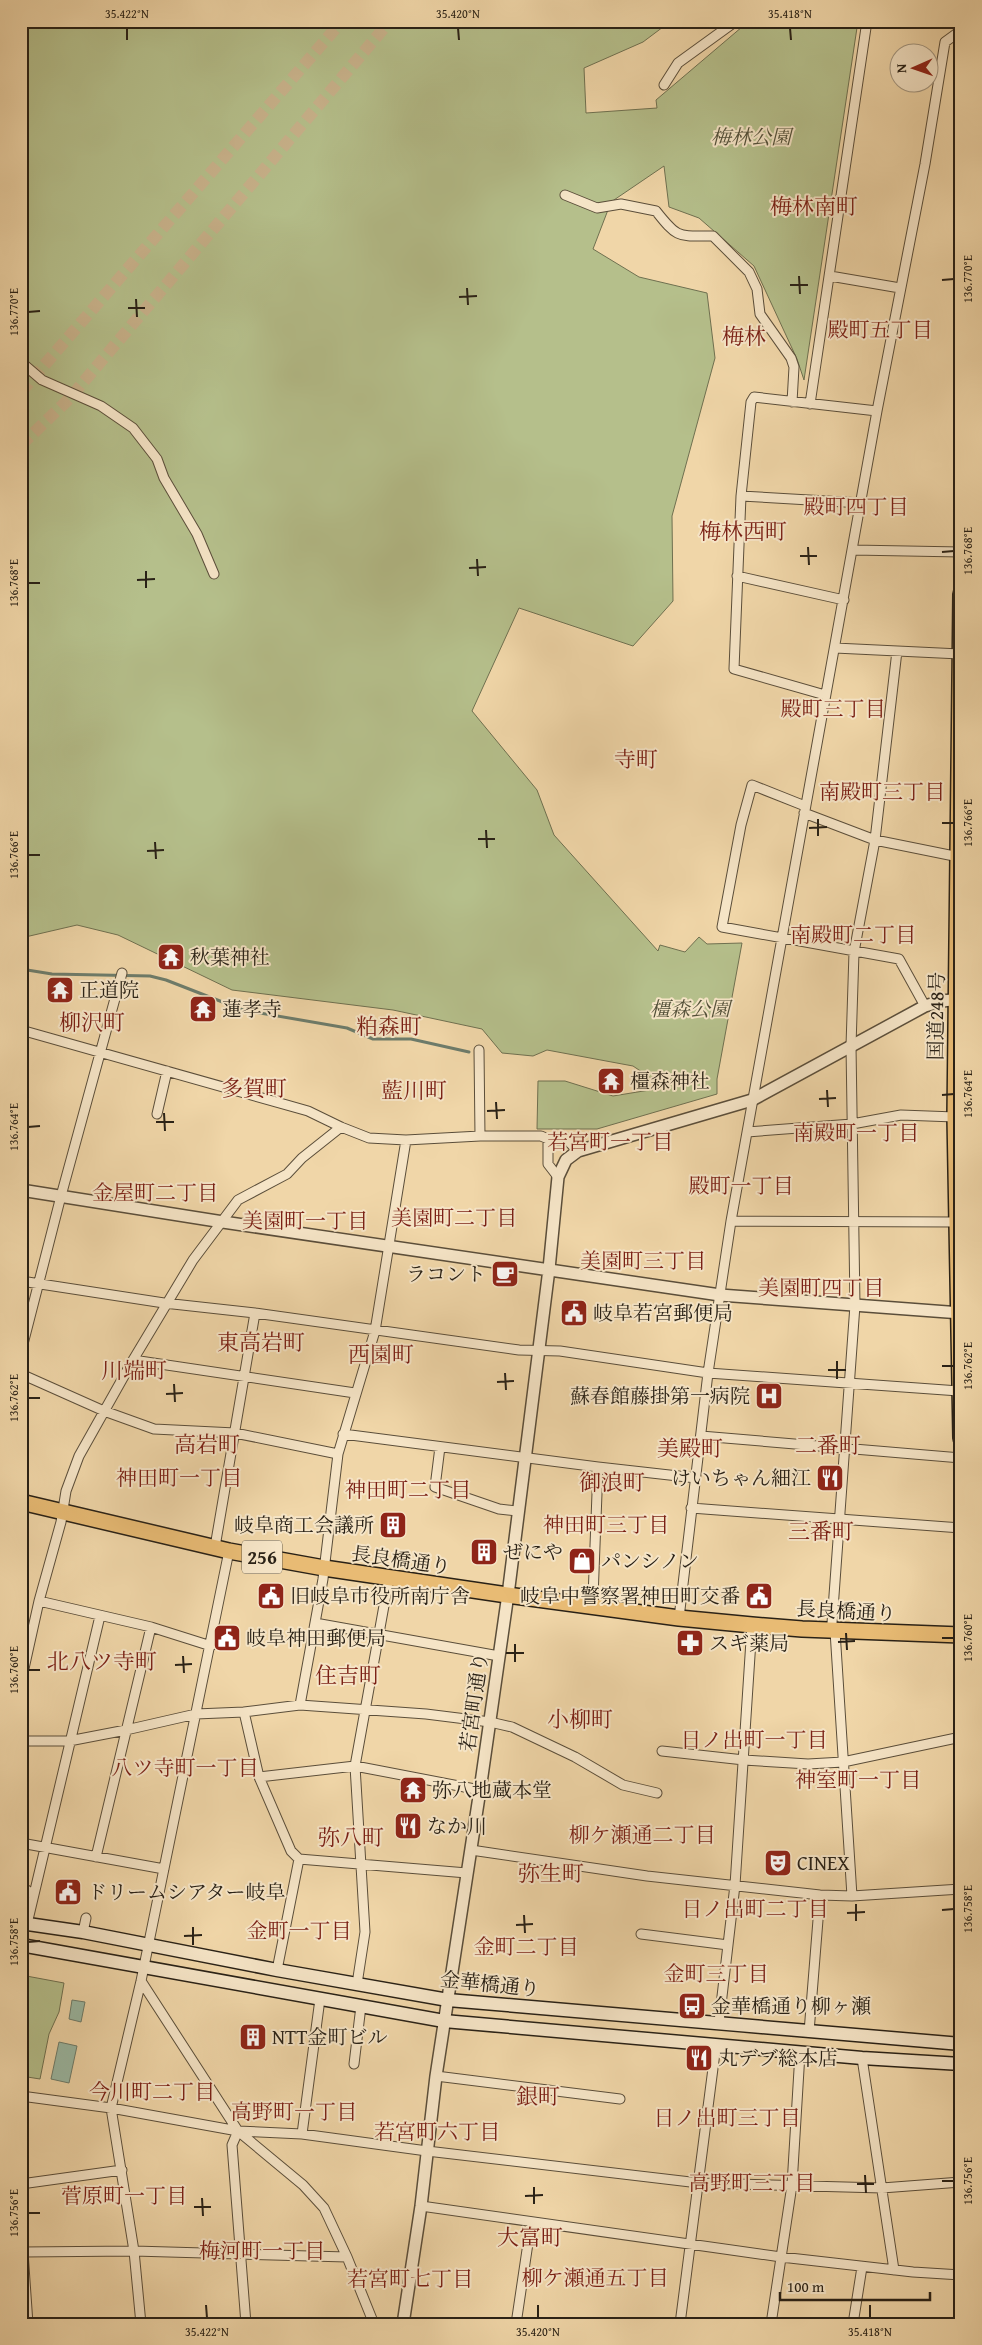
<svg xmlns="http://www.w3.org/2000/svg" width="982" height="2345" viewBox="0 0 982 2345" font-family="'Gentium Book Plus','Noto Serif JP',serif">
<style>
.green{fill:#b5bf8b;stroke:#6f7050}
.water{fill:#9bb9a4;stroke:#6d7c6b}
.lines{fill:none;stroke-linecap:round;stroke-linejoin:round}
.stream{stroke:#6d7c6b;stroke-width:3}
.secondary-tunnel{stroke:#c8b28b;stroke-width:12;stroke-dasharray:12 6;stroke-linecap:butt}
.minor-casing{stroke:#5b4e3a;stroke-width:11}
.tertiary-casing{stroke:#5b4e3a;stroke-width:14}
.secondary-casing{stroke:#292116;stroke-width:15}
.trunk-casing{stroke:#292116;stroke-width:18}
.minor{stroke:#f5e4c6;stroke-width:9}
.tertiary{stroke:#f5e4c6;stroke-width:11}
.secondary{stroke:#f5e4c6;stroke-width:12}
.trunk{stroke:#e8bb74;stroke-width:15}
.ticks{fill:none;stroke:#292116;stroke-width:2}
.labels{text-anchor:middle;stroke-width:4;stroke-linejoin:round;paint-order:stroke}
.shield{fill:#f5e4c6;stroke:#665c4b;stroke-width:1}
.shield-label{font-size:19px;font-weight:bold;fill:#292116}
.park-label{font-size:20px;font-style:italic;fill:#535039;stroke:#f5e4c6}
.poi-label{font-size:20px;fill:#292116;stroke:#f5e4c6;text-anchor:start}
.street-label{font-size:20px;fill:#292116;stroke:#f5e4c6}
.neighbourhood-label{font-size:21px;fill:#7a1f14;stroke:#f5e4c6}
.quarter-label{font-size:22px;fill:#7a1f14;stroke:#f5e4c6}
.neatline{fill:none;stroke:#292116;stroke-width:2}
.ticks-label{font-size:12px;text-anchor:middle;fill:#292116}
</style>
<rect width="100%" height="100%" fill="#f0d6a8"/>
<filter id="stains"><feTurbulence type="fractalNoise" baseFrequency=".004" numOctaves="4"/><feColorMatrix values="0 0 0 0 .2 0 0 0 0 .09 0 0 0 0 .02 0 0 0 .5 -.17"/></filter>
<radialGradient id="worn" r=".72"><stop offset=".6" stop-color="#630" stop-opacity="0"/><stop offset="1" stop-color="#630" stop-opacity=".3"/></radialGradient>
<path class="green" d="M21 21H671L643 42 584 68 586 113 657 108 656 100 749 21H858L804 380 797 359 754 266 699 218 669 207 664 166 611 202 593 249 639 277 707 293 715 358 672 516 673 601 633 646 519 608 472 711 537 790 554 835 658 951 660 945 685 952 699 937 707 944 742 943 717 1079V1094L597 1129H537L538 1081H565L613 1096 668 1087 671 1079 657 1082 633 1066 547 1050 533 1056 502 1053 482 1029 393 1010 232 990 118 935 77 925 21 938Z
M21 1975 64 1983 59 2012 49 2034 40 2079 21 2076Z"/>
<path class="water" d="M72 2000 85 2002 81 2022 69 2019Z
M59 2042 77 2046 69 2083 51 2079Z"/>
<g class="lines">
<path class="stream" d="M21 969 52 974 150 976 166 980 243 1010 347 1028 373 1039H411L469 1052"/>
<path class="secondary-tunnel" d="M21 392 342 21
M21 445 69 399 390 21"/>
<g class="minor-casing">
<path id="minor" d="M664 85 678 63 736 21
M565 195 597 208 621 204 656 211C678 239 678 236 713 236L749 272 757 289 760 314 791 358 794 367 792 402
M830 276 900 288
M21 362 42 380 101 406 133 428 157 459 164 478 197 534 214 574
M810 404 867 21
M741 496 861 503
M853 550 961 552
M737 576 844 600
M835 648 960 654
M825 695 734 669 741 496 751 402 754 397 877 411
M805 806 752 785 741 825 722 927 899 959 925 1006
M804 813 875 840 959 857
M21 1030 308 1111 341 1127
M479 1050 480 1136
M157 1114 167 1071
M747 1132 852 1124 901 1115 955 1117
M548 1139 568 1141 578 1151
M731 1221 956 1222
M21 1281 164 1303 255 1313 519 1350 560 1351 708 1373 959 1391
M21 1352 61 1196 122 973
M133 1360 355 1393
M21 1374 104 1411 154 1429 235 1433 338 1454
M343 1434 598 1467 696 1478
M701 1436 961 1458
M440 1447 435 1487 499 1509 517 1511
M691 1508 961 1528
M216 1541 255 1313
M593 1598 598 1467
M39 1601 151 1627 211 1646
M679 1618 708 1373 731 1221 877 411 925 164 945 42 956 34H961
M315 1623 499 1656
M832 1623 855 1305 851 1046 854 952 875 840 897 651
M835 1631 852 1896
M21 1682 39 1601 61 1522 66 1491 79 1456 133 1360 193 1260 238 1200 287 1174 302 1158 341 1127 369 1138 406 1140 480 1136H541L548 1139V1164L558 1177
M300 1705 323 1579 338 1454 375 1331 406 1140
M244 1712 300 1705 426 1714 490 1722 512 1727 575 1757 623 1785 657 1793
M21 1741H69L126 1730 196 1714 244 1712 259 1777 291 1851 299 1859 467 1873
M662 1751 744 1760 808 1764 843 1762 961 1737
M259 1777 355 1766 480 1790
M21 1843 164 1869
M471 1850 647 1876 820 1895 852 1896 961 1889
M96 1857 151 1627
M21 1886 32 1894
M27 1924 100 1616
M83 1932 86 1918
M641 1934 728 1945
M277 1970 299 1859
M141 1981 238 2131 303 2185 324 2208 347 2257 374 2324
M357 1984 365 1932 355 1766 389 1578
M719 2022 735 1885 752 1625
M809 2032 820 1895
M862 2058 894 2270
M354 2064 361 2006
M436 2076 620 2099
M21 2096 111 2108 238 2131 302 2134 427 2151 699 2183 882 2188 961 2182
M238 2131 232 2145 246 2324
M302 2134 320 1999
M21 2173 23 2252 28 2324
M21 2184 122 2170
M421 2206 781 2257 913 2272 961 2275
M23 2252 134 2251 347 2257
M141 2324 134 2251 111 2108 141 1981 229 1551
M516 2324 531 2223
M680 2324 716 2045
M771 2324 792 2185 800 2053
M853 2324 862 2267"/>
</g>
<g class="tertiary-casing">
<path id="tertiary" d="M21 1190 223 1222 720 1295 961 1313
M403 2324 421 2206 436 2076 480 1790 509 1587 549 1269 558 1177 566 1160 578 1151 752 1100 925 1006 942 1001 961 999"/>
</g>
<g class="secondary-casing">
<path id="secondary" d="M21 1923 83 1932 277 1970 448 2000 961 2044
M21 1945 444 2021 862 2058 961 2064"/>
</g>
<g class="trunk-casing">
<path id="trunk" d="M961 594 955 1117 961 1438
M21 1502 229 1551 324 1568 507 1595 679 1618 752 1625 802 1629 961 1635"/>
</g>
<use href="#minor" class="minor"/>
<use href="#tertiary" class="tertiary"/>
<use href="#secondary" class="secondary"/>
<use href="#trunk" class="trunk"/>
</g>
<path class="ticks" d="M127 28V40M458 28 459 40M790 28 791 40M799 276 800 294M942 280 954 279M790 285H808M467 288 468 305M459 297 477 296M136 299 137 317M128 308H145M28 312 40 311M808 547 809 565M942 552 954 551M800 556H817M477 559 478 576M469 568 486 567M146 571V588M137 580 155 579M28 583H40M818 819V836M942 823H954M809 828 827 827M486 830 487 848M478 839H495M155 842 156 859M147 851 164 850M28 855H40M827 1090 828 1107M942 1095 954 1094M819 1099 836 1098M496 1102 497 1119M487 1111 505 1110M164 1113 165 1131M156 1122H174M28 1127 40 1126M837 1361V1379M942 1366H954M828 1370H846M505 1373 506 1390M497 1382 514 1381M174 1384 175 1402M166 1394 183 1393M28 1398H40M846 1633 847 1650M942 1638H954M838 1642 855 1641M515 1644V1662M506 1653H524M183 1656 184 1673M175 1665 192 1664M28 1670H40M856 1904V1921M942 1910 954 1909M847 1913 865 1912M524 1915 525 1933M516 1925 533 1924M193 1927V1945M184 1936 202 1935M28 1942 40 1941M865 2175 866 2193M942 2181H954M857 2184H874M534 2187V2204M525 2196 543 2195M202 2198 203 2216M194 2207H211M28 2213H40M206 2305 207 2318M538 2305V2318M870 2305V2318"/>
<defs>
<g id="temple-square" transform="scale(1.4375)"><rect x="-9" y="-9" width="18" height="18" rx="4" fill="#8f2418" stroke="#f5e4c6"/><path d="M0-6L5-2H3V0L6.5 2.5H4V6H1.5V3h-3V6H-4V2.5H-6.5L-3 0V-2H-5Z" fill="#fff"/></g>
<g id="cafe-square" transform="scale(1.4375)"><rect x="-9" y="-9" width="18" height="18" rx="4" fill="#8f2418" stroke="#f5e4c6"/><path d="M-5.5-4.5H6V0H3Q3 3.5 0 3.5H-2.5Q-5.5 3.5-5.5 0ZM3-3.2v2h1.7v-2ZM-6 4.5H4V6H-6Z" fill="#fff"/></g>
<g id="civic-square" transform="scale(1.4375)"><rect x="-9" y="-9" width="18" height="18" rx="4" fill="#8f2418" stroke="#f5e4c6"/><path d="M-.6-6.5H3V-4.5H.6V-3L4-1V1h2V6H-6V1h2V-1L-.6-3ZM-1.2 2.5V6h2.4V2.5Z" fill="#fff"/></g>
<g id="hospital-square" transform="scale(1.4375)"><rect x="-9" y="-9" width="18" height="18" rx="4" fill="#8f2418" stroke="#f5e4c6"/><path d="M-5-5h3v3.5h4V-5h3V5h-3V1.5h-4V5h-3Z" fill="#fff"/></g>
<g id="restaurant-square" transform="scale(1.4375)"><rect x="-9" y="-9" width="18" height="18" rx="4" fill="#8f2418" stroke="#f5e4c6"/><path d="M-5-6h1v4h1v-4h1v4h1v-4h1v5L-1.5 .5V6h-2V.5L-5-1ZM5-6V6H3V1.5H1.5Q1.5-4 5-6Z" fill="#fff"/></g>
<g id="building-square" transform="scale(1.4375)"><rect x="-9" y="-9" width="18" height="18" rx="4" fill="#8f2418" stroke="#f5e4c6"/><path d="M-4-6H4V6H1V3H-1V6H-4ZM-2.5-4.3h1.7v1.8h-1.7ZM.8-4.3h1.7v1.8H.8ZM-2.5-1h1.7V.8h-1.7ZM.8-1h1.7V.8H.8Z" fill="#fff"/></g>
<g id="shop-square" transform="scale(1.4375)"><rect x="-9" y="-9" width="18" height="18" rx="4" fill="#8f2418" stroke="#f5e4c6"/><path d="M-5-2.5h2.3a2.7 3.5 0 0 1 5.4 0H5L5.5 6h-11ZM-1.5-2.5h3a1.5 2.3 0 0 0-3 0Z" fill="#fff"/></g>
<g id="pharmacy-square" transform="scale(1.4375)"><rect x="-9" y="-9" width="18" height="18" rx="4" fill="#8f2418" stroke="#f5e4c6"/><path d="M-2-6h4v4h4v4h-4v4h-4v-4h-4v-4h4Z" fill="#fff"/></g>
<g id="theatre-square" transform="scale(1.4375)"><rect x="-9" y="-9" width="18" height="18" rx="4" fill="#8f2418" stroke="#f5e4c6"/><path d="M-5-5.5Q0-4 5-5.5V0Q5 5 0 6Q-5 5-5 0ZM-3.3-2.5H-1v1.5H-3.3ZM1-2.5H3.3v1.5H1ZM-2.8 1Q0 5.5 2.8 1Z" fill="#fff"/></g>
<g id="bus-square" transform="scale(1.4375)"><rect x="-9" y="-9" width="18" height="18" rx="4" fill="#8f2418" stroke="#f5e4c6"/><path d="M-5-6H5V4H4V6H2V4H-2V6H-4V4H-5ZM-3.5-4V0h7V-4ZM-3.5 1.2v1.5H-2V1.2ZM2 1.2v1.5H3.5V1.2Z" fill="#fff"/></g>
</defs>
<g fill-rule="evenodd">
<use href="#temple-square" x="171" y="957"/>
<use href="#temple-square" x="60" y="990"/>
<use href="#temple-square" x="203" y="1009"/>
<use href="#temple-square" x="611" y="1081"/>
<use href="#cafe-square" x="505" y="1274"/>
<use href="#civic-square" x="574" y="1313"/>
<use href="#hospital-square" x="769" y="1396"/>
<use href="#restaurant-square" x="830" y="1478"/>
<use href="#building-square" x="393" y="1525"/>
<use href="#building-square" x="484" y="1552"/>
<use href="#shop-square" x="582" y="1561"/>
<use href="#civic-square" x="271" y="1596"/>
<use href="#civic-square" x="759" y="1596"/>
<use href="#civic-square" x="227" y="1638"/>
<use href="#pharmacy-square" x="690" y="1643"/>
<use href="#temple-square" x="413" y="1790"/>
<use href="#restaurant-square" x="408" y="1826"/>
<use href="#theatre-square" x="778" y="1863"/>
<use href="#civic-square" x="68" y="1892"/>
<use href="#bus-square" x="692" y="2006"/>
<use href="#building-square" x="253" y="2037"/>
<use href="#restaurant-square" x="699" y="2058"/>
</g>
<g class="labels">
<rect class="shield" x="242" y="1540.5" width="40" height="33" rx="4"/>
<g class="shield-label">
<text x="262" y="1564">256</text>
</g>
<g class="park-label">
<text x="751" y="144">梅林公園</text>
<text x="690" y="1016">橿森公園</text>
</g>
<g class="poi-label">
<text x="190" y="964">秋葉神社</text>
<text x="79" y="997">正道院</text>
<text x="222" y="1016">蓮孝寺</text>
<text x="630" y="1088">橿森神社</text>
<text x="486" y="1281" text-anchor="end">ラコント</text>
<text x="593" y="1320">岐阜若宮郵便局</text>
<text x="750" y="1403" text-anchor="end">蘇春館藤掛第一病院</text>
<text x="811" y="1485" text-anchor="end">けいちゃん細江</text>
<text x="374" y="1532" text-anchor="end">岐阜商工会議所</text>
<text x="503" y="1559">ぜにや</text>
<text x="601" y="1568">パンシノン</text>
<text x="290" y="1603">旧岐阜市役所南庁舎</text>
<text x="740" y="1603" text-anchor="end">岐阜中警察署神田町交番</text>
<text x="246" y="1645">岐阜神田郵便局</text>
<text x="709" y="1650">スギ薬局</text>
<text x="432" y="1797">弥八地蔵本堂</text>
<text x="427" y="1833">なか川</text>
<text x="797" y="1870">CINEX</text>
<text x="87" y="1899">ドリームシアター岐阜</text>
<text x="711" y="2013">金華橋通り柳ヶ瀬</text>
<text x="272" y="2044">NTT金町ビル</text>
<text x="718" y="2065">丸デブ総本店</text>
</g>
<g class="street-label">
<text transform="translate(936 1016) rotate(-89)" y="7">国道248号</text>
<text transform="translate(401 1560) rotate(8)" y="7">長良橋通り</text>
<text transform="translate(846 1611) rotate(3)" y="7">長良橋通り</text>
<text transform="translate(474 1702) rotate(-82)" y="7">若宮町通り</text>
<text transform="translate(490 1984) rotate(6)" y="7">金華橋通り</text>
</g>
<g class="neighbourhood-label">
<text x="880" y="337">殿町五丁目</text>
<text x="856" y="514">殿町四丁目</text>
<text x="833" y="716">殿町三丁目</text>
<text x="882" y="799">南殿町三丁目</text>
<text x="853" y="942">南殿町二丁目</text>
<text x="856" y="1140">南殿町一丁目</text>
<text x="610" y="1149">若宮町一丁目</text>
<text x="741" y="1193">殿町一丁目</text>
<text x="155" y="1200">金屋町二丁目</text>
<text x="454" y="1225">美園町二丁目</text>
<text x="305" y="1228">美園町一丁目</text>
<text x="643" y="1268">美園町三丁目</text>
<text x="821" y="1295">美園町四丁目</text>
<text x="179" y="1485">神田町一丁目</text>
<text x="408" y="1497">神田町二丁目</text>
<text x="606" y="1532">神田町三丁目</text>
<text x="754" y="1747">日ノ出町一丁目</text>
<text x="185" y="1775">八ツ寺町一丁目</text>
<text x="858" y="1787">神室町一丁目</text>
<text x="642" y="1842">柳ケ瀬通二丁目</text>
<text x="755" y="1916">日ノ出町二丁目</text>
<text x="299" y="1938">金町一丁目</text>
<text x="526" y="1954">金町二丁目</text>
<text x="716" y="1981">金町三丁目</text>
<text x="152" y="2099">今川町二丁目</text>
<text x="294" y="2119">高野町一丁目</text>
<text x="727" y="2125">日ノ出町三丁目</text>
<text x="437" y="2139">若宮町六丁目</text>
<text x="752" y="2190">高野町三丁目</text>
<text x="124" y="2203">菅原町一丁目</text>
<text x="262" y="2258">梅河町一丁目</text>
<text x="595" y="2285">柳ケ瀬通五丁目</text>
<text x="410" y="2286">若宮町七丁目</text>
</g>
<g class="quarter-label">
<text x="814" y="214">梅林南町</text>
<text x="744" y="344">梅林</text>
<text x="743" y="539">梅林西町</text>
<text x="636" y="767">寺町</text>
<text x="92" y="1030">柳沢町</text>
<text x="389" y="1034">粕森町</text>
<text x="254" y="1096">多賀町</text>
<text x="414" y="1098">藍川町</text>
<text x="261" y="1350">東高岩町</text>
<text x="381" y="1362">西園町</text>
<text x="134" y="1378">川端町</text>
<text x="207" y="1452">高岩町</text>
<text x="828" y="1453">二番町</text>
<text x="690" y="1456">美殿町</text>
<text x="612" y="1490">御浪町</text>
<text x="821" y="1539">三番町</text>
<text x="102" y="1669">北八ツ寺町</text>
<text x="348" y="1683">住吉町</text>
<text x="580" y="1727">小柳町</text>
<text x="351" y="1845">弥八町</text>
<text x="551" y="1881">弥生町</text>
<text x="538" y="2104">銀町</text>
<text x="530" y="2245">大富町</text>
</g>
</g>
<rect width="982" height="2345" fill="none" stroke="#f0d6a8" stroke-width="55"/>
<g transform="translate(914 68) rotate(268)"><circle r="24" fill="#f5e4c6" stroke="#a39680"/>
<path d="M0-4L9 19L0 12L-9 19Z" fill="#8f2418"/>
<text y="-8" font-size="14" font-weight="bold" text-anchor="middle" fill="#292116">N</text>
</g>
<path d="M780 2292v8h150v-8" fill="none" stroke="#292116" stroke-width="2.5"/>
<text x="787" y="2292" font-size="15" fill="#292116" stroke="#f5e4c6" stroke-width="4" paint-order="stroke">100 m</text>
<rect x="28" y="28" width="926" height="2290" class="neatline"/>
<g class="ticks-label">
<text x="127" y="18">35.422°N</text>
<text x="458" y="18">35.420°N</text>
<text x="790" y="18">35.418°N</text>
<text transform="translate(968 279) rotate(-90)" y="4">136.770°E</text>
<text transform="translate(14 312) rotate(-90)" y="4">136.770°E</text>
<text transform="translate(968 551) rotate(-90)" y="4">136.768°E</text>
<text transform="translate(14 583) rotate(-90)" y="4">136.768°E</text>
<text transform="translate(968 823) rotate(-90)" y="4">136.766°E</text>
<text transform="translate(14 855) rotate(-90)" y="4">136.766°E</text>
<text transform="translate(968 1094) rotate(-90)" y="4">136.764°E</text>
<text transform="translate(14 1127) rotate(-90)" y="4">136.764°E</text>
<text transform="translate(968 1366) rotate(-90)" y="4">136.762°E</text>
<text transform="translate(14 1398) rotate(-90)" y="4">136.762°E</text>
<text transform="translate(968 1638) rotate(-90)" y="4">136.760°E</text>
<text transform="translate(14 1670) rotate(-90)" y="4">136.760°E</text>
<text transform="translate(968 1909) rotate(-90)" y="4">136.758°E</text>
<text transform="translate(14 1942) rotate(-90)" y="4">136.758°E</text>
<text transform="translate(968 2181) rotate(-90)" y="4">136.756°E</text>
<text transform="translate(14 2213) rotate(-90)" y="4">136.756°E</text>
<text x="207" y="2336">35.422°N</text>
<text x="538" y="2336">35.420°N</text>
<text x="870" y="2336">35.418°N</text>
</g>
<rect width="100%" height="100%" filter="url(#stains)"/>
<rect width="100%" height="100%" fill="url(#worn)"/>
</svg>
